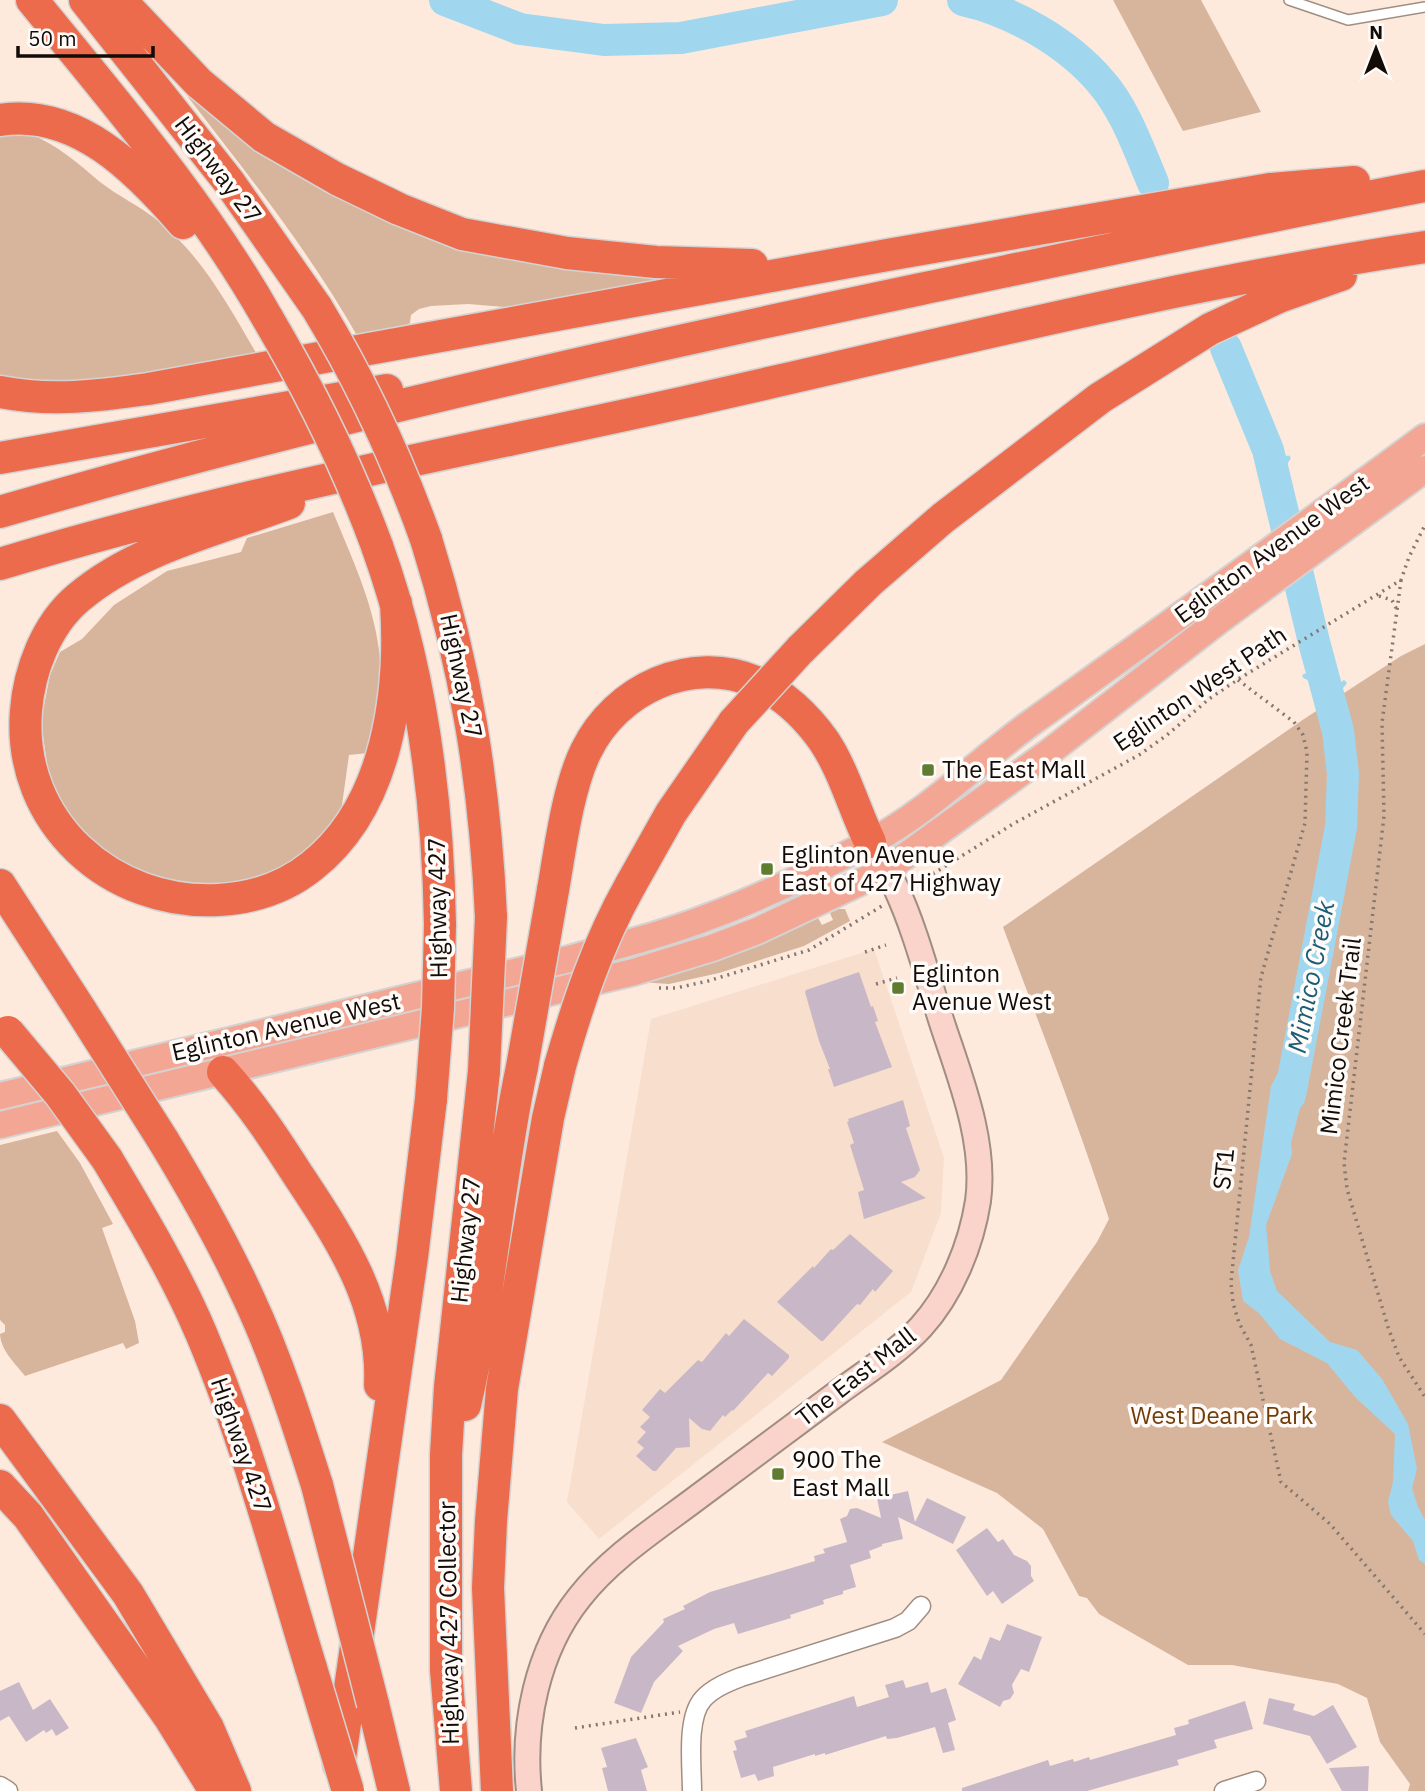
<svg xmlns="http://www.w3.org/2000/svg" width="1425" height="1791" viewBox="0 0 1425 1791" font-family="'IBM Plex Sans',sans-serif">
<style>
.built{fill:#f8decc}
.green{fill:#d7b59d}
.water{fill:#a0d7ef}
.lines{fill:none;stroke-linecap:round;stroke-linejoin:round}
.stream{stroke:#a0d7ef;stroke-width:5}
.river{stroke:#a0d7ef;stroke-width:32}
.building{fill:#c8b8c7}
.lane-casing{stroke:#a08e82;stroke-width:12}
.street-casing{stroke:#a08e82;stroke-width:21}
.secondary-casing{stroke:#a08e82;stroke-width:28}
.primary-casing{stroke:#d4d3d2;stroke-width:30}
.highway-casing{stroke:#d4d3d2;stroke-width:35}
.path{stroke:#84776e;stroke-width:3.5;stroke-dasharray:2 5;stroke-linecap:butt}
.lane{stroke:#fff;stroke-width:9}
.street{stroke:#fff;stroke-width:18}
.secondary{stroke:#fad3ca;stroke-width:24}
.primary{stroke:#f4a694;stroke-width:26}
.highway{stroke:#ed6b4d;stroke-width:32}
.highway-bridge-casing{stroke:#d4d3d2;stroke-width:35;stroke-linecap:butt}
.highway-bridge{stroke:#ed6b4d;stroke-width:32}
.poi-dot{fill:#5f7c31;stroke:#fffbf8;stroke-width:2.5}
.labels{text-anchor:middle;stroke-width:7;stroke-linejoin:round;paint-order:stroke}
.street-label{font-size:24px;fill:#120b07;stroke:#fffbf8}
.poi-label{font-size:24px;fill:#120b07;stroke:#fffbf8;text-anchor:start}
.park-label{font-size:24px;fill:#723c09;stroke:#fffbf8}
.water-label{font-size:26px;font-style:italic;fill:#1a5d76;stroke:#fffbf8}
</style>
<rect width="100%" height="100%" fill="#fdeadd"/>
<path class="built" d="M874 949 944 1158 941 1213 911 1292 599 1539 567 1502 651 1019Z"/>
<path class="green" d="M1113 0H1201L1261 112 1183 131Z
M192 89 316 183 656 273V286L527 309 468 304 431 306 419 309 411 315 410 323 396 332 359 339C310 252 248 175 188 97Z
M30 134C56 144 79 164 100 182 118 196 140 206 158 221 202 255 231 310 259 358L97 385 0 381V135Z
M333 512C351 556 373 602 379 650 384 684 375 719 369 753L349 755 340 819 320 842 270 877 211 890 138 874 84 836 64 809 49 776 43 736V711L50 675 60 652 82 639 114 605 167 571 241 552 247 538Z
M1425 644V1791H1408L1410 1784 1380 1742 1367 1698 1338 1684 1232 1665H1188L1099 1614 1087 1598 1079 1596 1043 1529 997 1493 882 1442 1001 1380 1097 1242 1109 1219C1077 1120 1039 1024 1003 927L1304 719 1401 656Z
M839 909H845L850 921 804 946 719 973 669 984 639 982 813 916 815 920 818 918 822 925 833 920 830 913Z
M57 1131 80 1163 113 1224 102 1228 135 1321 139 1343 126 1349 123 1343 25 1376C15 1363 1 1351 0 1334L5 1332V1325L0 1320V1145Z"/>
<path class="water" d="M1282 1053H1305L1302 1100 1291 1143 1292 1154 1266 1225 1270 1271 1277 1291 1330 1342 1357 1350 1382 1379 1408 1424 1417 1469 1412 1488 1418 1507 1425 1520V1564L1419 1560 1413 1541 1391 1515 1388 1502 1393 1482 1395 1434 1355 1397 1327 1363 1280 1339 1259 1313 1243 1301 1238 1270 1249 1237 1271 1086 1279 1071Z"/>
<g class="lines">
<path class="stream" d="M1275 480 1288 458
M1305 676 1326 687
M1329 700 1344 683"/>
<path class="river" d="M445 0 520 29 604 40 681 38 882 0
M963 0C1013 11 1068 43 1101 82 1125 109 1139 150 1153 183
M1226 348 1268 450 1314 642 1338 731 1343 774 1341 827 1290 1095"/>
</g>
<path class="building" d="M859 972 871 1007 873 1006 878 1021 875 1022 892 1067 834 1087 828 1069H830L819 1041 805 992 806 990Z
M903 1100 910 1126 906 1128 920 1170 915 1177 901 1182 926 1198 864 1219 858 1192 864 1190 850 1145 854 1143 847 1122 849 1121 848 1119Z
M850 1234 893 1271 875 1292 873 1289 860 1305 857 1304 823 1341H821L777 1302 813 1266 814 1268 831 1249 833 1250Z
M744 1319 789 1355V1358L772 1376 768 1373 733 1411 732 1410 725 1417 723 1415 710 1431 702 1429 689 1418 690 1447 676 1448 656 1471H653L636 1456 644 1448 637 1442 646 1432 640 1427 650 1417 642 1410 660 1389 665 1393 698 1360 702 1362 726 1333 729 1336Z
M908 1491 915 1522 927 1498 966 1517 953 1544 898 1517 903 1539 882 1544V1546L869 1551 871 1558 850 1565 856 1587 843 1591V1594L823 1600 824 1604 790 1615 791 1618 738 1634 734 1623 714 1629 678 1646 683 1651 654 1682 641 1713 614 1703 631 1657 664 1622 663 1619 685 1609 683 1606 710 1592 815 1561 814 1556 825 1553 823 1549 847 1542 840 1519 847 1516 850 1509 857 1508 881 1518 877 1498Z
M987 1528 998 1542 1003 1539 1014 1555 1027 1561 1031 1566V1576L1034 1581 1002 1604 993 1591 987 1596 956 1550Z
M1007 1624 1042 1637 1029 1672 1021 1669 1012 1685 1014 1693 1010 1699 1003 1701 1000 1707 958 1684 974 1656 981 1660 990 1637 1000 1641Z
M903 1680 906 1688 928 1682 931 1693 946 1688 956 1720 948 1723 955 1750 943 1753 935 1727 897 1738 887 1739 886 1736 825 1755V1753L815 1756V1754L773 1767 774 1776 758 1781 755 1774 741 1778 733 1751 737 1750 734 1741 747 1737 745 1731 854 1696 857 1707 889 1697 885 1685Z
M19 1682 33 1710 50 1699 69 1728 56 1736 52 1729 46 1733 44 1730 26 1742 9 1716 0 1721V1691Z
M1269 1698 1295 1704 1293 1710 1314 1716 1333 1705 1357 1747 1327 1764 1310 1736 1263 1724Z
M1245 1701 1253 1729 1214 1740 1217 1748 1177 1760 1179 1765 1087 1791H962V1788L1048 1760 1050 1766 1073 1759 1074 1762 1089 1757 1090 1760 1176 1735 1174 1728 1189 1724 1188 1720Z
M636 1738 648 1767 641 1770 647 1791H608L602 1768 607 1767 601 1748Z
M1369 1766 1368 1791H1342L1329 1768Z"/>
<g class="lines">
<g class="lane-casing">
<path id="lane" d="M1289 0 1348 20 1425 7"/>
</g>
<g class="street-casing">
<path id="street" d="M0 1786 8 1791
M692 1791C692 1766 686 1718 703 1699 713 1688 728 1682 741 1677L895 1628 908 1621 921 1606
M1224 1791 1256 1781"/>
</g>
<g class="secondary-casing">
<path id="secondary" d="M529 1791C522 1725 537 1651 579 1598 611 1557 657 1528 698 1497 745 1462 792 1427 839 1392 866 1372 898 1352 921 1327 951 1294 971 1246 978 1201 986 1143 961 1080 943 1026 928 980 916 931 896 888 888 872 878 857 870 842"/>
</g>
<g class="primary-casing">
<path id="primary" d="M0 1096 569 959C617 946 665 934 711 916 765 896 818 869 869 843 931 810 979 760 1035 720 1166 626 1296 533 1425 437
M0 1125 634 972 712 948 757 931 886 870 1048 753 1221 619 1425 469"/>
</g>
<g class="highway-casing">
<path id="highway" d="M32 0C115 102 203 204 268 319
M85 0 229 182 317 308
M120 0 199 83 264 137 337 179 399 209 462 234 567 253 656 262 752 265
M0 120C77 108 137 170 183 223
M0 392C50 402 98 396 148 389L893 254 1270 189 1354 182
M0 458 387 390
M289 503C218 530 137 548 78 598 46 625 29 671 26 711 17 823 112 906 219 900 253 898 286 887 312 866 388 806 402 693 396 603
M0 512C303 423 612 354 921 289 1089 254 1256 218 1425 186
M426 539C466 666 485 784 491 917
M377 546C421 668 438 796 440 925
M0 564C225 495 456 453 685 402 931 347 1176 284 1425 247
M800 650 868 583 943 518 1100 398 1210 329 1279 297 1341 275
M0 885 82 1012
M630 886 671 813 734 722
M553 890C560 850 568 787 586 751 616 689 691 654 756 682 783 694 807 717 824 741 844 771 854 809 870 842
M223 1072C252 1104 275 1139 298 1175 341 1240 384 1304 380 1385
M163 1140C194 1191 224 1244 249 1299 277 1359 297 1422 317 1485
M107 1159C141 1216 175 1272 201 1333 247 1441 277 1556 311 1668
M465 1405C491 1293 498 1179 522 1067
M0 1420 128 1594 208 1728 235 1791
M0 1486 28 1516 170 1718 215 1791
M373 1704 394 1791
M339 1765 412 1257 431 1099
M456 1791 446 1670V1455L450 1387 484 1071
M497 1791 488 1588 491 1521 502 1389 548 1118 560 1066"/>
</g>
<path class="path" d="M1401 580 1382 723 1384 816 1344 1163 1347 1189 1388 1327 1399 1357 1425 1397
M1379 596 1392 600 1396 608
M1238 680 1294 722 1303 735 1307 752 1305 823 1261 977 1231 1283 1233 1303 1239 1323 1251 1345 1281 1482 1330 1524 1425 1634
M915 885 1013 824 1139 755 1167 735 1209 699 1237 680 1401 580 1409 557 1425 525
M865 952 886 945
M876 984 897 978
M659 988H676L708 981 809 950 882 906
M575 1728 680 1712"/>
<use href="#lane" class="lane"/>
<use href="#street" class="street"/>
<use href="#secondary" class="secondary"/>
<use href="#primary" class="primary"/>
<use href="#highway" class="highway"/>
<g class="highway-bridge-casing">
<path id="highway-bridge" d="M317 308C361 381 397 458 426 539
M268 319C311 392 348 467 377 546
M734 722 800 650
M82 1012 163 1140
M8 1032 60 1094 107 1159
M560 1066C578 1003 598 943 630 886
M522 1067 553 890
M484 1071 491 917
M431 1099 438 1008 440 925
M317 1485 373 1704
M311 1668 348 1791"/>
</g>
<use href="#highway-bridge" class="highway-bridge"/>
</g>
<g class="poi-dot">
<rect x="921" y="763" width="14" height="14" rx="3.5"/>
<rect x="760" y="862" width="14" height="14" rx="3.5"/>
<rect x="891" y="981" width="14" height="14" rx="3.5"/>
<rect x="771" y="1467" width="14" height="14" rx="3.5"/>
</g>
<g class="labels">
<g class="street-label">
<text transform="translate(218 170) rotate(53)" y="8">Highway 27</text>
<text transform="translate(1272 549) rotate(-36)" y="8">Eglinton Avenue West</text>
<text transform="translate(461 676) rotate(78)" y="8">Highway 27</text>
<text transform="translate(1200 689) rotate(-34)" y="8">Eglinton West Path</text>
<text transform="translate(438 908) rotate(-91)" y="8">Highway 427</text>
<text transform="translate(286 1027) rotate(-13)" y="8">Eglinton Avenue West</text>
<text transform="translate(1341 1036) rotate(-83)" y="8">Mimico Creek Trail</text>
<text transform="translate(1224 1169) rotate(-84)" y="8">ST1</text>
<text transform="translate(466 1240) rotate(-84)" y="8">Highway 27</text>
<text transform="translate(856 1377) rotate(-38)" y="8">The East Mall</text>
<text transform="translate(241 1445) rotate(71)" y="8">Highway 427</text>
<text transform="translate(449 1623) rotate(-91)" y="8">Highway 427 Collector</text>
</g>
<g class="poi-label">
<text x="942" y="778">The East Mall</text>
<text x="781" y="863">Eglinton Avenue<tspan x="781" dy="28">East of 427 Highway</tspan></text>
<text x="912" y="982">Eglinton<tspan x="912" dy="28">Avenue West</tspan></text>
<text x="792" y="1468">900 The<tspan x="792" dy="28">East Mall</tspan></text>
</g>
<g class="park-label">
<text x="1222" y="1424">West Deane Park</text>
</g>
<g class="water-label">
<text transform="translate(1311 977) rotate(-79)" y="9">Mimico Creek</text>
</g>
</g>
<g transform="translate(1376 49)" stroke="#fffbf8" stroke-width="5" paint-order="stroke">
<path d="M0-5L12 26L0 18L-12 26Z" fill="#120b07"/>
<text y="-10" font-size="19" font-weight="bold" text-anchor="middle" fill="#120b07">N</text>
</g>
<path d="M18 46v10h135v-10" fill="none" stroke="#120b07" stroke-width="3.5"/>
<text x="28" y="46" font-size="21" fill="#120b07" stroke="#fffbf8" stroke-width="5" paint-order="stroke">50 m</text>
</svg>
